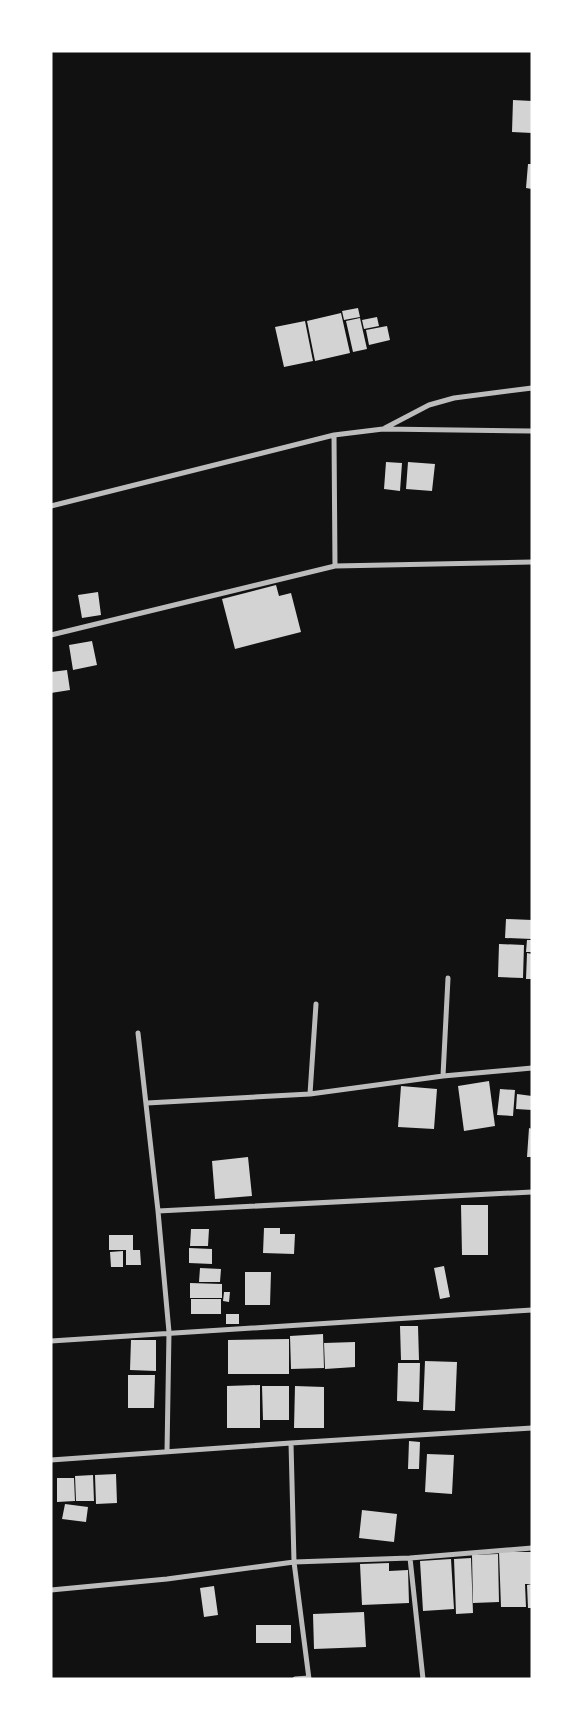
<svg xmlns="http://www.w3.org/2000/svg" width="583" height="1730" viewBox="0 0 583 1730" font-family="'Work Sans',sans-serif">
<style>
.building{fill:#d3d3d3}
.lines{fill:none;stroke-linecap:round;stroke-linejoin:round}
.minor{stroke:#bcbcbc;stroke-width:5}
</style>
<rect width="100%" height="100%" fill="#111"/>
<path class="building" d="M513 100 532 101V133L512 132Z
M528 164H532V189L526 188Z
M358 308 360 317 344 320 342 311Z
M341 313 350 353 315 361 307 321Z
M377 317 379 326 364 329 362 320Z
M360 318 367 349 353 352 346 321Z
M305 321 313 361 284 367 275 327Z
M387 326 390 340 369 345 366 330Z
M386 462 402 463 400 491 384 489Z
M408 462 435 464 432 491 406 489Z
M276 585 279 596 291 593 301 632 235 649 222 599Z
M98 592 101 615 82 618 78 595Z
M92 641 97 665 73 670 69 645Z
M67 670 70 690 51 693V672Z
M506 919 532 920V939L505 938Z
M527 940H532V952H526Z
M499 944 524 945 523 978 498 977Z
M527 953 532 954V979H526Z
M489 1081 495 1126 464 1131 458 1086Z
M401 1086 437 1089 434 1129 398 1127Z
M500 1089 515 1090 513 1116 497 1115Z
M517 1094 532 1096V1110L516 1109Z
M529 1128 532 1129V1157H527Z
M248 1157 252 1196 215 1199 212 1161Z
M461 1205H488V1255H462Z
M264 1228H280V1234H295L294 1254 263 1253Z
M191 1229H209L208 1246H190Z
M109 1235H133V1250H140L141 1265H126V1250H109Z
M189 1248 212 1249V1264L189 1263Z
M123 1251V1267H111L110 1252Z
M444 1266 450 1297 440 1299 434 1268Z
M200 1268 221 1269 220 1282H199Z
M245 1272H271L270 1305H245Z
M190 1283 222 1284V1298H190Z
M224 1292H230L229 1302 223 1301Z
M191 1299H221V1314H191Z
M226 1314H239V1324H226Z
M400 1326H418L419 1360H401Z
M323 1334 324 1368 291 1369 290 1336Z
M289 1339V1374H228V1340Z
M131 1340H156V1371L130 1370Z
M355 1342V1367L325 1369 324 1343Z
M425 1361 457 1362 455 1411 423 1410Z
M398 1363H420L419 1402 397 1401Z
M128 1375H155L154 1408H128Z
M260 1385V1428H227V1386Z
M262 1386H289V1420H263Z
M295 1386 324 1387V1428H294Z
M409 1441 420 1442 419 1469H408Z
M427 1454 454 1455 452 1494 425 1492Z
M116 1474 117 1503 96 1504 95 1475Z
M93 1475 94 1501H76L75 1476Z
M57 1478H74L75 1501 57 1502Z
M65 1504 88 1507 86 1522 62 1519Z
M362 1510 397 1514 394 1542 359 1538Z
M499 1552H532V1584H525L526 1607H501Z
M498 1554 499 1602 473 1603 472 1555Z
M471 1558 473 1613 456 1614 454 1559Z
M451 1559 454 1609 423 1611 420 1561Z
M389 1563V1571L408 1570 409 1603 362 1605 360 1564Z
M532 1584V1608H528L527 1585Z
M214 1586 218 1615 204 1617 200 1588Z
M364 1612 366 1647 314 1649 313 1614Z
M256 1625H291V1643H256Z"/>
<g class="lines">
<path class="minor" d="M385 428 429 405 454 398 532 388
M334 435 335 566
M51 506 334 435 383 429 532 431
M51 635 335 566 532 562
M138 1033 158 1211 169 1332 167 1452
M443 1076 448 978
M310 1094 316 1004
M147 1103 310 1094 443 1076 532 1068
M158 1211 532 1192
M51 1341 532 1310
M291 1443 294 1562 309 1679
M51 1460 291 1443 532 1428
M410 1558 423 1679
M51 1590 167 1579 294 1562 410 1558 532 1548
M295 1679 309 1678"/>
</g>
<rect width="583" height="1730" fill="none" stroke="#ffffff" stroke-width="105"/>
</svg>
